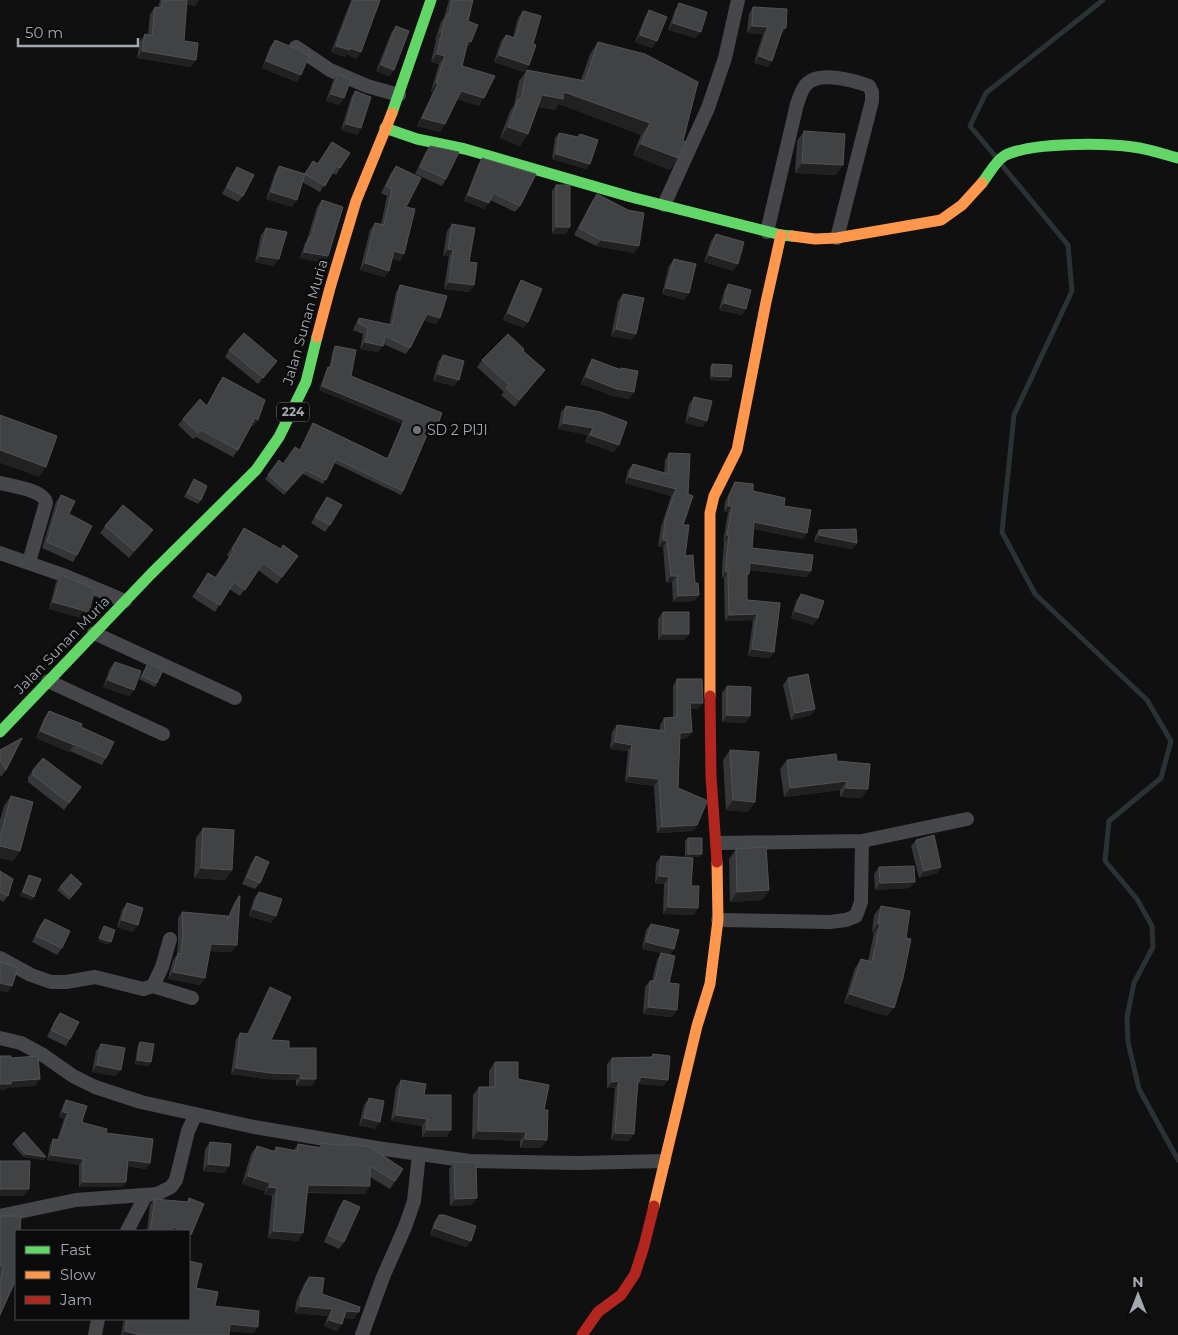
<svg xmlns="http://www.w3.org/2000/svg" width="1178" height="1335" viewBox="0 0 1178 1335" font-family="Montserrat,sans-serif">
<style>
.lines{fill:none;stroke-linecap:round;stroke-linejoin:round}
.stream{stroke:#2a3236;stroke-width:5}
.street{stroke:#45474a;stroke-width:14}
.fast{stroke:#63d668;stroke-width:11}
.slow{stroke:#ff974d;stroke-width:11}
.jam{stroke:#b3261e;stroke-width:11}
.wall{fill:#343637}
.shaded-wall{fill:#212122}
.building{fill:#404244;stroke:#505255}
.poi-dot{fill:#707378;stroke:#0b0b0c;stroke-width:2}
.labels{text-anchor:middle;stroke-width:5;stroke-linejoin:round;paint-order:stroke}
.shield{fill:#0b0b0c;stroke:#75797f;stroke-width:1}
.shield-label{font-size:12px;font-weight:bold;fill:#a3a8b0}
.street-label{font-size:14px;fill:#a3a8b0;stroke:#0b0b0c}
.poi-label{font-size:14px;fill:#a3a8b0;stroke:#0b0b0c;text-anchor:start}
</style>
<rect width="100%" height="100%" fill="#101011"/>
<g class="lines">
<path class="stream" d="M996 157 970 126 986 93 1103 0
M1001 164 1068 245 1072 291 1014 415 1002 532 1035 594 1147 700 1171 741 1161 778 1109 821 1105 861 1137 899 1152 926 1153 947 1134 983 1127 1017 1128 1042 1139 1089 1178 1160"/>
<path class="street" d="M296 47 330 70 367 86 399 95
M664 205 708 108 725 58 738 0
M767 232 797 104C799 99 801 91 805 86 817 70 853 80 869 86L872 92V101L837 238
M0 483C12 486 44 490 46 503L29 562
M0 553 63 575 125 601
M94 633 235 698
M48 681 163 734
M717 843 862 841 967 819
M718 920 830 922 846 920 856 916 861 902 862 841
M0 958 31 975 51 982H66L95 977 143 989 153 986 192 998
M153 986 162 967 170 939
M0 1038 21 1043 43 1055 73 1076 95 1087 141 1102 254 1127 377 1148 470 1161 578 1163 664 1161
M0 1216 76 1200 157 1194 171 1187 176 1180 188 1131 196 1114
M127 1231 146 1195
M95 1335 98 1319
M362 1335 383 1277 405 1227 414 1201 419 1154"/>
<path class="fast" d="M392 113 431 0
M385 128 417 139 465 149 631 197 781 235 792 236
M982 183C989 174 995 162 1004 156 1030 142 1104 143 1133 147 1149 149 1163 154 1178 158
M0 732 151 574 256 470 279 437 306 382 317 337"/>
<path class="slow" d="M792 236 815 239 837 238 941 220 962 205 982 183
M317 337 330 288 356 201 392 113
M710 696V513L714 496 737 450 766 302 781 235
M654 1206 697 1026 710 984 718 920 717 862"/>
<path class="jam" d="M710 696 711 776 717 862
M582 1335 598 1312 621 1295 635 1274 644 1246 654 1206"/>
</g>
<path class="wall" d="M160 0H199L195 6 186 4 184 41 191 67 137 58 140 41 145 34 148 35 150 14 155 7 158 8Z
M351 0H380L357 59 347 54 345 57 331 52Z
M449 0H473L468 21 466 50 462 66 479 106 457 99 445 124 440 132 417 126 433 92 431 91 439 64 431 62 436 40H435L441 22 444 18Z
M679 3 696 38 668 30 675 10Z
M753 7 786 28 781 35 768 67 754 63 763 34 747 33 749 14Z
M649 10 657 41 652 48 635 42 645 17Z
M523 11 533 44 529 65 524 72 494 62 501 41 506 35 513 37 518 18Z
M396 26 394 70 389 76 376 71 391 33Z
M275 40 297 82 262 68 270 47Z
M598 42 678 158 670 170 633 155 641 135 559 104 555 110 538 107 528 134 520 146 500 138 510 111 514 105 519 81 527 70 581 80 590 54Z
M338 74 340 105 326 101 333 81Z
M355 91 361 128 357 135 341 130 351 98Z
M804 131 836 175 795 173 797 141Z
M559 133 577 137 580 134 590 164 586 169 552 159 555 138Z
M332 142 340 168 336 175 332 173 320 192 302 182 292 207 266 199 275 173 279 166 304 174 313 161 317 164Z
M430 146 446 179 442 186 415 174 425 153Z
M482 158 520 206 515 212 490 200 484 209 464 201 478 165Z
M396 166 406 207 404 254 400 261 392 259 389 271 384 277 360 270 370 230 375 223 381 224 387 196 381 193 391 173Z
M237 167 243 196 238 202 222 194 232 174Z
M556 185 566 234H552V191Z
M597 194 634 253 596 246 574 235 592 201Z
M322 200 324 263 300 258 305 243 307 240 317 207Z
M452 224 470 292 444 289 449 256H443L447 231Z
M266 228 274 266 255 262 261 235Z
M716 234 733 271 704 262 711 241Z
M674 259 689 293 684 300 662 294 669 266Z
M521 280 524 328 503 320 517 287Z
M728 284 742 315 719 310 724 291Z
M400 285 436 324 423 320 410 348 406 354 383 344V346L378 352 360 349 363 334 353 330 355 325 359 318 389 325 396 292Z
M623 294 632 340 611 336 618 301Z
M335 346 351 376 435 432 432 436 428 434 403 491 401 495 334 463 323 484 303 474 284 495 265 479 279 460 283 464 300 450 311 427 313 423 387 458 402 424 319 390 326 371 329 368 333 350Z
M229 350 277 361 258 384 225 357Z
M523 351 545 370 540 376 515 407 501 395 504 392 477 367 482 360Z
M443 355 454 386 433 381 438 362Z
M592 359 620 369 621 368 634 392 629 399 613 396 581 384 588 366Z
M712 364 729 381 710 380V367Z
M223 377 258 420 253 426H251L238 450 233 457 196 437 193 439 178 425 183 419 207 405 218 384Z
M694 397 703 427 685 423 689 404Z
M566 406 601 412 614 452 585 442 588 435 558 429 561 412Z
M669 453 683 525 685 556 699 595 694 601 673 602 672 582 666 583 663 547H658L661 527 671 496 625 483 628 470 633 464 664 473 665 460Z
M194 479 201 500 198 504 184 497Z
M735 482 784 506 807 533 803 539 754 529 752 548 811 571 806 577 750 570 747 578V600L780 603 774 652 770 658 748 656 753 620 725 621 724 578H722V568L724 542H723L728 512H724L725 502 731 489Z
M61 495 69 514 77 555 73 562 42 548 56 502Z
M327 497 330 525 325 532 311 523Z
M105 526 148 537 129 558 100 533Z
M244 528 281 549 298 556 277 584 258 570 240 596 229 589 215 612 192 597 208 573 215 577 229 557 227 555Z
M819 530 857 543 852 549 814 542 815 537Z
M61 575 85 619 49 609 56 582Z
M801 594 818 618 813 625 791 618 796 601Z
M663 612 689 634 684 640H658V619Z
M115 662 134 690 129 696 103 687 110 668Z
M148 663 157 683 155 687 139 679Z
M788 678 815 709 811 715 791 720 783 685Z
M677 679 698 709H691L688 738 680 739 678 788 697 825 693 831 657 833 654 786 625 782 628 751 610 749 612 732 617 725 660 731V725L664 718H673V686Z
M727 686 750 716 746 723 722 722V693Z
M49 711 81 727 106 758 102 765 70 751 69 752 36 738 44 718Z
M0 750 6 770 1 777 0 775Z
M730 750 755 802 748 812 726 810 723 760Z
M787 760 837 761 862 798 840 797V790L784 797 780 769Z
M33 770 81 787 64 810 28 782V777Z
M11 796 20 851 13 861 0 858V820L4 806Z
M203 828 232 870 225 880 194 878 196 838Z
M688 838 702 854 700 857H687L691 886 694 915 663 914 664 884 655 883 656 863 661 856 685 857V841Z
M916 840 941 867 937 873 919 878 911 846Z
M736 849 769 890 762 900 730 902 729 859Z
M256 856 260 883 255 889 242 884 251 863Z
M879 867 910 888 875 890 874 874Z
M0 871 8 896 3 902 0 900Z
M29 875 34 897 32 900 20 896 27 878Z
M60 887H80L69 900 57 890Z
M259 892 276 916 271 923 249 916 254 898Z
M239 896 232 952 210 951 200 985 168 979 173 960 177 955 178 941V918L182 912 228 917 234 903Z
M127 903 133 932 117 927 122 910Z
M881 906 887 1016 844 1003 855 968 861 959 868 961 874 933 872 932 874 915Z
M45 919 62 948 57 955 32 942 40 925Z
M651 924 674 949 670 955 669 983 677 1010 672 1017 643 1014 645 987 650 981H652L657 960 661 953 642 949 646 930Z
M270 987 271 1040 289 1048 312 1086H296V1080L265 1079 231 1074 236 1040 240 1033 247 1034 266 994Z
M60 1013 70 1039 66 1046 47 1037 55 1020Z
M140 1042 151 1062 148 1066 135 1064 138 1045Z
M101 1044 116 1076 92 1072 96 1051Z
M653 1054 668 1080 663 1086 639 1084 638 1085 629 1141 611 1140 615 1088H607V1064L612 1058 651 1057Z
M495 1062 518 1079 544 1110 547 1140 541 1148H520V1141L472 1139 473 1095 479 1087H489V1071Z
M401 1080 424 1095 451 1130 446 1137H422V1126L391 1121 396 1087Z
M369 1098 375 1129 359 1125 364 1105Z
M66 1100 84 1123 106 1133 150 1163 146 1169 127 1166 126 1182 122 1187H79V1165L47 1160 50 1145 53 1139 57 1140 64 1119 59 1117 63 1105Z
M15 1141 46 1157 44 1160 24 1157 12 1144Z
M210 1142 229 1166 224 1173 203 1171 205 1149Z
M322 1143 403 1169 390 1189 370 1177 365 1194 307 1193 298 1241 268 1238 272 1196 264 1194 265 1191 242 1184 251 1154 257 1146 273 1151 276 1147 294 1150 298 1144 319 1147Z
M454 1162 472 1205 450 1206 449 1169Z
M189 1198V1231H147L150 1205 155 1199 187 1202Z
M344 1200V1242L339 1249 324 1242 339 1207Z
M439 1215 471 1241 466 1247 430 1235 434 1222Z
M0 1216H21L0 1315Z
M309 1277 322 1294 354 1319 344 1318 337 1331 324 1326 328 1316 295 1313 296 1302 304 1284Z
M196 1288 215 1306 254 1333 229 1331V1335H121L124 1319H189Z"/>
<path class="shaded-wall" d="M185 0H199L195 6 182 3Z
M673 23 701 32 696 38 668 30Z
M752 26 768 27 763 34 747 33Z
M783 28H786L781 35H778Z
M441 32H442L436 40H435Z
M640 35 657 41 652 48 635 42Z
M468 41 471 42 466 50Z
M336 46 350 48 361 52 357 59 347 54 345 57 331 52Z
M142 51 196 60 191 67 137 58Z
M437 54 445 56 439 64 431 62Z
M499 55 529 65 524 72 494 62Z
M759 56 772 61 768 67 754 63Z
M266 61 301 75 297 82 262 68Z
M381 65 394 70 389 76 376 71Z
M436 83 438 84 433 92 431 91Z
M461 91 484 98 479 106 455 99Z
M564 92 650 123 641 135 559 104 555 110 534 106 542 95Z
M331 94 344 98 340 105 326 101Z
M422 118 445 124 440 132 417 126Z
M346 124 361 128 357 135 341 130Z
M508 127 528 134 520 146 500 138Z
M641 144 678 158 670 170 633 155Z
M556 154 590 164 586 169 552 159Z
M802 163 843 165 836 175 795 173Z
M271 192 297 200 292 207 266 199Z
M468 195 489 203 484 209 464 201Z
M556 227H570L566 234H552Z
M601 240 639 246 634 253 596 246Z
M448 249 453 250 449 256H443Z
M394 251 404 254 400 261 390 258Z
M304 252 328 256 324 263 300 258Z
M709 255 738 264 733 271 704 262Z
M260 256 279 259 274 266 255 262Z
M365 263 389 271 384 277 360 270Z
M449 282 474 285 470 292 444 289Z
M666 288 689 293 684 300 662 294Z
M724 303 746 309 742 315 719 310Z
M508 313 528 322 524 328 503 320Z
M427 314 440 318 436 324 422 320Z
M616 329 636 334 632 340 611 336Z
M365 342 383 346 378 352 360 349Z
M545 370 540 376 515 407 519 400Z
M438 374 459 380 454 386 433 381Z
M712 376 731 377 729 381 710 380Z
M586 377 634 392 629 399 613 396 581 384Z
M322 386 404 420 402 424 319 390Z
M690 416 707 421 703 427 685 423Z
M255 418 258 420 253 426 250 425Z
M563 423 593 428 588 435 558 429Z
M429 430 435 432 432 436 427 434Z
M590 435 619 445 614 452 585 442Z
M0 450 46 467 39 477 0 463Z
M629 477 676 489 671 496 625 483Z
M728 506H732L728 512H724Z
M754 522 807 533 803 539 750 528Z
M153 530 148 537 129 558 134 551Z
M727 535 729 536 724 542H723Z
M819 535 857 543 852 549 814 542Z
M663 540 667 541 663 547H658Z
M750 563 811 571 806 577 746 570Z
M726 572H728L724 578H722Z
M671 576H677L672 582 666 583Z
M699 595 694 601 673 602 678 596Z
M53 602 89 612 85 619 49 609Z
M795 611 818 618 813 625 791 618Z
M757 614 753 620 725 621 729 615Z
M663 634H689L684 640H658Z
M752 649 774 652 770 658 748 656Z
M108 680 134 690 129 696 103 687Z
M690 703H703L698 709H685Z
M815 709 811 715 791 720 795 713Z
M727 715 750 716 746 723 722 722Z
M40 731 74 745 69 752 36 738Z
M692 732 688 738 675 739 680 733Z
M615 742 632 745 628 751 610 749Z
M629 776 659 779 654 786 625 782Z
M847 781 840 790 784 797 790 788Z
M846 788 868 789 862 798 840 797Z
M733 800 755 802 748 812 726 810Z
M697 825 693 831 657 833 662 827Z
M0 846 20 851 13 861 0 858Z
M688 854H702L700 857H685Z
M941 867 937 873 919 878 924 871Z
M201 868 232 870 225 880 194 878Z
M659 876 669 877 664 884 655 883Z
M915 882 910 888 875 890 880 883Z
M769 890 762 900 730 902 737 892Z
M23 892 34 897 32 900 20 896Z
M668 907 698 908 694 915 663 914Z
M253 909 276 916 271 923 249 916Z
M122 920 138 925 133 932 117 927Z
M878 924H880L874 933 872 932Z
M99 938 111 942 108 945 97 941Z
M646 942 674 949 670 955 642 949Z
M211 944 237 945 232 952 206 951Z
M173 972 205 978 200 985 168 979Z
M0 983 12 986 7 993 0 991Z
M850 994 894 1008 887 1016 844 1003Z
M648 1007 677 1010 672 1017 643 1014Z
M137 1060 151 1062 148 1066 135 1064Z
M97 1065 121 1070 116 1076 92 1072Z
M236 1068 301 1074 296 1080 265 1079 231 1074Z
M640 1077 668 1080 663 1086 639 1084 636 1088Z
M40 1079 35 1086 8 1088 6 1090H0V1084L11 1081Z
M301 1079H316L312 1086H296Z
M619 1081 615 1088H607L612 1082Z
M63 1112 68 1113 64 1119 59 1117Z
M396 1115 427 1119 422 1126 391 1121Z
M364 1118 380 1122 375 1129 359 1125Z
M427 1130H451L446 1137H422Z
M478 1131 526 1132 520 1141 472 1139Z
M615 1133 634 1134 629 1141 611 1140Z
M525 1139 547 1140 541 1148H520Z
M26 1154 46 1157 44 1160 24 1157Z
M51 1155 83 1159 79 1165 47 1160Z
M128 1160 150 1163 146 1169 124 1166Z
M208 1164 229 1166 224 1173 203 1171Z
M248 1176 270 1183 265 1191 242 1184Z
M83 1182H126L122 1187H79Z
M308 1185 370 1186 365 1194 303 1192Z
M269 1187 277 1188 272 1196 264 1194Z
M0 1189H29L24 1196H0Z
M477 1198 472 1205 450 1206 455 1199Z
M173 1227 183 1231H170Z
M434 1228 471 1241 466 1247 430 1235Z
M273 1231 303 1233 298 1241 268 1238Z
M300 1306 332 1309 328 1316 295 1313Z
M346 1311 359 1312 354 1319 341 1317Z
M329 1320 342 1324 337 1331 324 1326Z
M230 1324 258 1327 254 1333 225 1330Z
M125 1331 140 1335H122Z"/>
<path class="building" d="M163 0H187L184 41 198 43 196 60 142 51 145 34 152 36 155 7 161 8Z
M353 0H380L361 52 350 48V50L336 46Z
M452 0H473L468 21 478 25 471 42 468 41 462 66 495 76 484 98 461 91 445 124 422 118 438 84 436 83 445 56 437 54 442 32H441L447 14 449 15Z
M679 3 707 12 701 32 673 23Z
M753 7 787 9 786 28H783L772 61 759 56 768 27 752 26Z
M649 10 667 17 657 41 640 35Z
M523 11 541 16 533 44 536 45 529 65 499 55 506 35 515 38Z
M396 26 409 31 394 70 381 65Z
M275 40 299 50 309 56 301 75 266 61Z
M598 42 645 54 698 82 683 141 686 142 678 158 641 144 650 123 564 92 563 99 542 95 528 134 508 127 518 99 521 100 527 70 585 81Z
M338 74 351 80 344 98 331 94Z
M355 91 371 97 361 128 346 124Z
M804 131 845 134 843 165 802 163Z
M559 133 578 137 580 134 598 140 590 164 556 154Z
M332 142 350 153 340 168 336 166 325 186 305 174 313 161 318 164Z
M430 146 459 152 446 179 420 167Z
M482 158 536 174 520 206 493 193 489 203 468 195Z
M279 166 305 174 297 200 271 192Z
M396 166 421 178 406 207 415 209 404 254 394 251 389 271 365 263 375 223 384 225 392 189 386 186Z
M237 167 254 175 243 196 227 187Z
M556 185H570V227H556Z
M597 194 628 210 644 213 639 246 601 240 579 228Z
M322 200 343 207 328 256 304 252 309 237H311Z
M452 224 475 228 469 262 477 263 474 285 449 282 453 250 448 249Z
M266 228 287 232 279 259 260 256Z
M716 234 744 242 738 264 709 255Z
M674 259 696 264 689 293 666 288Z
M521 280 542 289 528 322 508 313Z
M728 284 751 290 746 309 724 303Z
M400 285 447 296 440 318 427 314 410 348 385 336 383 346 365 342 368 328 358 323 359 318 392 325Z
M623 294 644 298 636 334 616 329Z
M244 333 277 361 263 378 229 350Z
M508 334 524 349 523 351 545 370 519 400 506 388 509 385 482 360Z
M335 346 356 350 351 376 442 413 435 432 429 430 403 491 336 459 326 480 305 470 286 491 268 475 279 460 283 464 295 447 300 450 313 423 388 459 404 420 322 386 328 367 331 368Z
M443 355 464 361 459 380 438 374Z
M592 359 621 370V368L638 371 634 392 617 389 586 377Z
M712 364 732 365 731 377 712 376Z
M223 377 265 400 258 420 255 418 238 450 201 430 198 433 183 419 200 399 207 406Z
M694 397 712 401 707 421 690 416Z
M566 406 601 412 627 422 619 445 590 435 593 428 563 423Z
M0 415 57 436 46 467 0 450Z
M669 453 690 454 688 494 693 496 683 525H689L685 556 693 555 695 583H698L699 595 678 596 677 576H671L667 541 663 540 665 521 676 489 629 477 633 464 668 474Z
M194 479 207 486 201 500 187 493Z
M735 482 753 484V491L785 498 784 506 811 510 807 533 754 522 752 548 813 555 811 571 750 563 749 574H747V600L780 603 774 652 752 649 757 614 729 615 728 572H726V562L729 536 727 535 732 506H728L729 496Z
M61 495 75 501 69 514 92 526 77 555 47 542Z
M327 497 342 505 330 525 315 517Z
M123 505 153 530 134 551 105 526Z
M244 528 281 549 283 545 298 556 282 577 263 563 245 590 234 582 220 605 197 591 208 573 216 578 234 550 232 549Z
M856 529 857 543 819 535V530Z
M61 575 95 589 89 612 53 602Z
M801 594 824 601 818 618 795 611Z
M663 612H689V634H663Z
M115 662 141 671 134 690 108 680Z
M148 663 163 670 157 683 142 676Z
M808 674 815 709 795 713 788 678Z
M677 679H702L703 703H690L692 732 680 733 678 788 706 800 707 802 697 825 662 827 659 779 629 776 632 745 615 742 617 725 665 731 664 718 677 717Z
M727 686 751 687 750 716 727 715Z
M49 711 82 724 81 727 114 742 106 758 74 744V745L40 731Z
M22 738 6 770 0 760V750Z
M730 750 759 752 755 802 733 800Z
M836 754 837 761 870 764 868 789 846 788 847 781 790 788 787 760Z
M43 758 81 787 69 803 33 775V770Z
M11 796 33 802 20 851 0 846V838Z
M203 828 234 830 232 870 201 868Z
M934 835 941 867 924 871 916 840Z
M688 838H702V854H688Z
M766 847 769 890 737 892 736 849Z
M256 856 269 862 260 883 247 877Z
M661 856 693 858 691 886H699L698 908 668 907 669 877 659 876Z
M914 866 915 882 880 883 879 867Z
M0 871 13 879 8 896 0 892Z
M71 874 82 884 71 897 60 887Z
M29 875 41 879 34 897 23 892Z
M259 892 282 899 276 916 253 909Z
M239 896H240L237 945 211 944 205 978 173 972 178 953 181 954 183 934 182 912 228 916 227 921Z
M127 903 143 908 138 925 122 920Z
M881 906 910 911 906 938 911 939 903 978 894 1008 850 994 861 959 872 962 880 924H878Z
M45 919 70 931 62 948 36 936Z
M651 924 679 930 674 949 646 942Z
M104 926 115 930 111 942 99 938Z
M661 953 675 956 669 983 679 984 677 1010 648 1007 650 981H655Z
M0 962 18 968 12 986 0 983Z
M270 987 291 997 271 1040 289 1041V1048H316V1079H301V1074L270 1073 236 1068 240 1033 249 1034Z
M60 1013 79 1022 70 1039 51 1030Z
M140 1042 154 1044 151 1062 137 1060Z
M101 1044 125 1048 121 1070 97 1065Z
M653 1054 670 1056 668 1080 640 1077V1081H638L634 1134 615 1133 619 1081 612 1082V1058L652 1057Z
M0 1056H11V1058L38 1056 40 1079 11 1081V1084H0Z
M495 1062H518V1079L549 1085 544 1110H548L547 1140 525 1139 526 1132 478 1131 479 1087H495Z
M401 1080 426 1084 424 1095H451V1130H427V1119L396 1115Z
M369 1098 384 1101 380 1122 364 1118Z
M66 1100 87 1106 82 1121 84 1123 107 1129 106 1133 153 1139 150 1163 128 1160 126 1182H83V1159L51 1155 53 1139 59 1140 68 1113 63 1112Z
M24 1132 46 1157 26 1154 15 1141Z
M210 1142 231 1144 229 1166 208 1164Z
M322 1143 335 1145H358L370 1147 403 1169 395 1181 370 1166V1186L308 1185 303 1233 273 1231 277 1188 269 1187 270 1183 248 1176 257 1146 276 1152V1147L297 1151 298 1144 321 1148Z
M0 1161H30L29 1189H0Z
M454 1162 476 1163 477 1198 455 1199Z
M189 1198 204 1204 191 1235 189 1234V1231H183L173 1227 171 1231H150L155 1199 188 1202Z
M344 1200 360 1207 344 1242 328 1235Z
M439 1215H444L476 1226 471 1241 434 1228Z
M0 1216H21L20 1231H16V1279L0 1315V1284L3 1266 0 1265Z
M189 1261 202 1264 196 1288 218 1292 215 1306 259 1311 258 1327 230 1324 229 1335H140L125 1331 127 1319H189Z
M309 1277 324 1278 322 1294 360 1307 359 1312 346 1311 342 1324 329 1320 332 1309 300 1306 301 1295Z"/>
<circle class="poi-dot" cx="417" cy="430" r="5"/>
<g class="labels">
<rect class="shield" x="277" y="402.5" width="32" height="19" rx="4"/>
<g class="shield-label">
<text x="293" y="416">224</text>
</g>
<g class="street-label">
<text transform="translate(305 322) rotate(-74)" y="5">Jalan Sunan Muria</text>
<text transform="translate(62 645) rotate(-46)" y="5">Jalan Sunan Muria</text>
</g>
<g class="poi-label">
<text x="427" y="435">SD 2 PIJI</text>
</g>
</g>
<rect x="15" y="1230" width="175" height="90" fill="#0b0b0c" stroke="#484a4e"/>
<rect x="25" y="1246" width="25" height="8" fill="#63d668" stroke="#484a4e"/>
<text x="60" y="1255" font-size="15" fill="#a3a8b0">Fast</text>
<rect x="25" y="1271" width="25" height="8" fill="#ff974d" stroke="#484a4e"/>
<text x="60" y="1280" font-size="15" fill="#a3a8b0">Slow</text>
<rect x="25" y="1296" width="25" height="8" fill="#b3261e" stroke="#484a4e"/>
<text x="60" y="1305" font-size="15" fill="#a3a8b0">Jam</text>
<g transform="translate(1138 1295)" stroke="#0b0b0c" stroke-width="4" paint-order="stroke">
<path d="M0-4L9 19L0 12L-9 19Z" fill="#a3a8b0"/>
<text y="-8" font-size="14" font-weight="bold" text-anchor="middle" fill="#a3a8b0">N</text>
</g>
<path d="M18 38v8h120v-8" fill="none" stroke="#a3a8b0" stroke-width="2.5"/>
<text x="25" y="38" font-size="15" fill="#a3a8b0" stroke="#0b0b0c" stroke-width="4" paint-order="stroke">50 m</text>
</svg>
